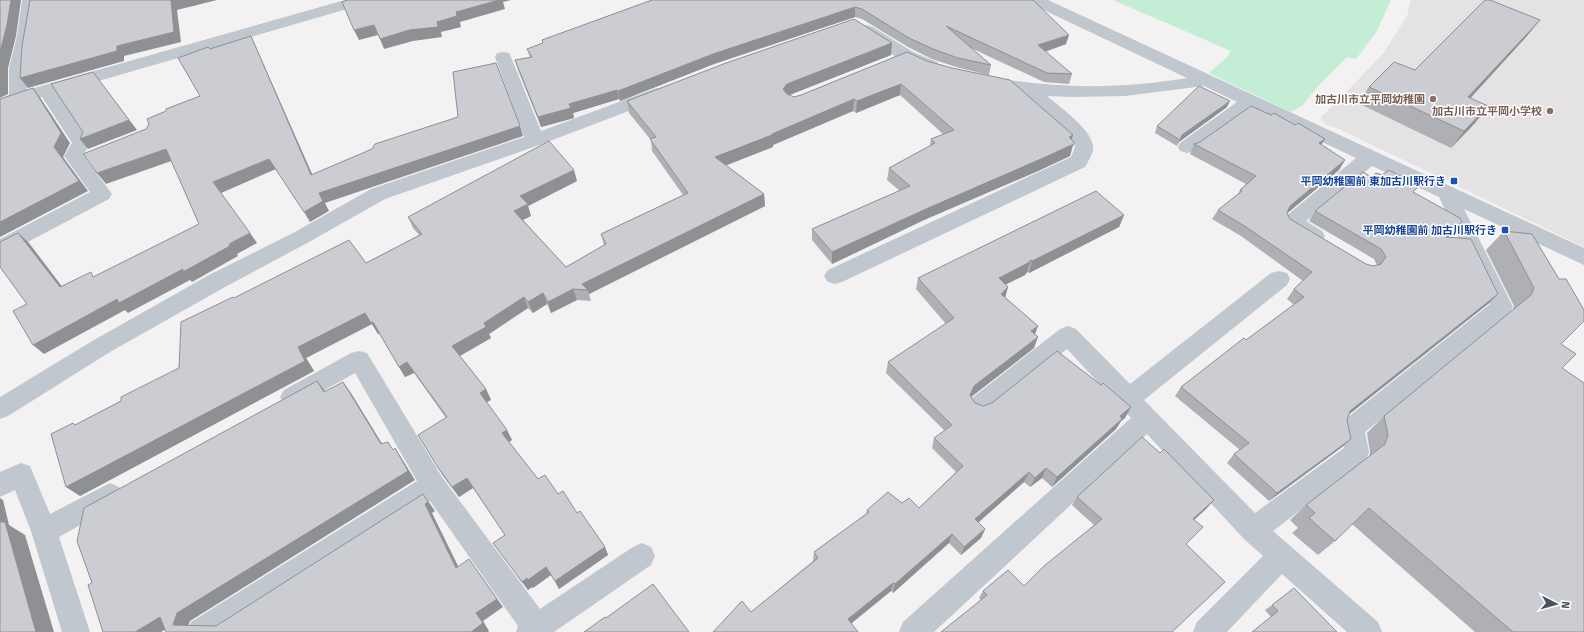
<svg xmlns="http://www.w3.org/2000/svg" width="1584" height="632" viewBox="0 0 1584 632" font-family="'Fira Sans','Noto Sans JP',sans-serif">
<style>
.education{fill:#e4e2e2}
.green{fill:#c3edd4}
.lines{fill:none;stroke-linecap:round;stroke-linejoin:round}
.minor{fill:#c0c7ce;fill-rule:evenodd}
.wall{fill:#afb0b5}
.shaded-wall{fill:#8e9094}
.building{fill:#cbcdd3;stroke:#8e9094}
.education-dot{fill:#8d6e63;stroke:#fff;stroke-width:1.5}
.transit-dot{fill:#1a4fb4;stroke:#fff;stroke-width:1.5}
.labels{text-anchor:middle;stroke-width:3;stroke-linejoin:round;paint-order:stroke}
.education-label{font-size:11px;font-weight:bold;fill:#785e54;stroke:#fff;text-anchor:end}
.transit-label{font-size:11px;font-weight:bold;fill:#164399;stroke:#fff;text-anchor:end}
</style>
<rect width="100%" height="100%" fill="#f3f1f1"/>
<path class="education" d="M1411 0H1584V247L1337 128 1328 126 1320 118 1359 79 1384 52 1407 16Z"/>
<path class="green" d="M1113 0H1391L1377 31 1356 59 1347 57 1320 84 1302 106 1291 112 1209 73 1228 56 1231 51Z"/>
<g class="lines">
<path class="minor" d="M22 0H38C34 30 26 60 27 90L345 0H370L368 3 57 93 90 143 83 155 112 194 109 199 7 253 0 256V239L90 192 64 156 72 143 42 97 0 111V99L9 95V68L17 36Z
M1027 0H1048L1584 248V265L1464 209 1513 307 1510 313 1365 432 1369 452 1366 460 1273 531 1378 622 1382 632H1347L1282 574 1227 632H1193L1197 622 1263 556 1244 539 1147 434 934 632H899L903 622 1131 418 1067 349 988 412 980 415 972 412 968 405 972 398 1060 329 1068 326 1076 329 1130 384 1271 273 1279 271 1287 273 1290 279 1287 285 1144 400 1255 513 1344 448 1340 428 1343 421 1490 304 1439 197 1372 166 1306 221 1322 231 1325 236 1322 241C1320 242 1318 243 1316 243 1307 244 1286 229 1282 222L1285 217 1356 158 1252 109 1194 151 1187 153 1180 151 1178 147 1180 143 1237 102 1204 86 1125 96 1071 97 1047 96C1059 106 1092 130 1093 146 1094 154 1088 161 1085 167L842 282 835 284 828 282 824 276 828 270 1071 157 1075 147 1073 141 1060 127 1022 93 985 86 982 82 985 78 991 77C1056 89 1121 89 1187 78L1029 3Z
M867 25 873 27 913 52 937 62 940 66 937 70C917 75 878 45 861 33L859 30 861 27Z
M503 52 509 53 511 57 541 131 651 90 657 88 663 90 666 94 663 98 542 144 385 199 309 242 225 287 110 352 8 416 0 419V397L94 340 209 275 295 232 371 189 524 137 495 57 497 53Z
M359 351 367 353 442 477 540 609 633 547 642 543 651 547 655 556 651 565 554 632H516L518 626 430 501 227 632H187L191 622 417 481 355 373 300 404 292 407 284 404 280 397 284 390 351 353Z
M21 463 30 466 50 514 110 483 119 487 123 495 119 503 59 537 90 632H62L31 531 15 490 0 497V472Z"/>
</g>
<path class="wall" d="M652 0H1033L1066 44 1045 52 1072 74 1069 84 1044 82 971 48 991 65 989 75 956 67 932 59 908 47 862 19 855 17 714 64 620 101 619 99 573 113 574 118 541 127 518 70 515 60 530 57 527 49 542 43V40Z
M1527 36 1470 98 1488 106 1475 123 1451 148 1358 103 1369 87 1415 70Z
M907 52 1073 135 1072 139 1070 156 1038 171 924 220 832 264 812 240V229L900 191 887 180 889 168 930 146 931 139 943 134 900 95 856 113 853 111 773 145V147L726 165 764 194 765 206 589 294 591 301 577 300 551 313 547 304 533 313 528 308 489 334 491 338 460 356 486 389 491 400 487 402 512 440 509 442 538 479 558 494 577 513 605 547 608 555 559 589 551 575 533 588 532 587 528 590 493 543 505 535 473 488 459 497 443 476 437 466 446 418 414 373 405 377 379 333 378 334 372 324 306 358 314 371 80 496 76 425 121 401 179 368 235 298 366 263 419 235 413 228 408 217 577 181 528 206 531 216 523 220 566 267 604 245 601 234 683 195 652 151 651 140 629 113 627 101 891 55 789 95 794 97 801 95Z
M1227 107 1179 142 1177 146 1155 133 1157 126Z
M1271 115 1295 125 1325 139 1321 145 1345 160 1339 170 1287 213 1290 219 1366 264 1373 266 1377 265 1374 259 1309 221 1315 211 1371 177 1414 192 1454 232 1448 237 1498 294 1488 304 1349 414 1347 420 1351 439 1342 447 1269 501 1227 463 1234 454 1240 450 1175 396 1181 387 1294 305 1287 299 1294 289 1303 281 1241 236 1212 219 1218 210 1238 194 1240 190 1246 184 1190 154 1194 144Z
M1124 215 1119 227 1029 273 1027 272 1025 275 1006 284 1008 287 1005 297 1035 334 1034 348 971 397 975 403 983 406 1101 385 1131 407 1125 418 1121 421 1116 429 1052 487 1042 478 1030 487 1024 482 978 522 985 529 981 538 961 555 949 543 893 593 891 591 851 623 751 612 813 561 814 552 866 514 867 510 902 503 919 508 956 472 932 448 934 438 945 431 886 373 888 362 946 324 916 289 918 278Z
M1504 231 1532 234 1561 344 1562 368 1584 632H1475L1352 524 1335 541 1318 555 1292 533 1298 528 1290 520 1306 505 1369 457 1370 452 1367 433 1384 416 1513 310 1514 306 1486 250Z
M1077 497 1214 500 1206 509 1194 520 1195 536 981 600 979 598 983 591 1024 586 1094 525 1072 505Z
M1272 605 1337 632 1270 616 1265 610Z"/>
<path class="shaded-wall" d="M11 0H21L16 36 8 68V94L0 98V52Z
M171 0H217L177 10 181 42 124 56V61L28 88 20 78 117 46Z
M499 0H511L503 2 505 9 460 22 461 27 441 32 442 37 413 41 384 49 380 39 437 22 456 12Z
M855 7V17L714 64 620 101 618 91 713 54Z
M1540 20 1527 36 1456 114 1468 97Z
M374 25 378 35 359 40 354 30Z
M1069 35 1066 44 1035 55 1038 45Z
M251 36 256 47 317 185 311 175Z
M892 43 891 55 787 96 783 89 787 84Z
M93 72 137 130 88 149 80 139 129 120Z
M901 84 900 95 856 113 857 101Z
M33 88 41 99 70 143 63 157 88 191 0 237V222L54 147Z
M617 90 619 99 573 113 574 118 541 127 538 117 569 104Z
M854 99 853 111 773 145V147L717 169 715 157Z
M1230 101 1227 107 1179 142 1177 146 1182 135Z
M1488 106 1475 123 1451 148 1464 131Z
M520 126 523 136 325 203 329 211 310 222 304 212 319 193Z
M1073 135 1069 146 1074 142 1070 156 1038 171 924 220 832 264V252Z
M1325 139 1318 149 1319 143Z
M166 149 174 160 106 184 97 173Z
M269 159 276 169 221 193 213 182Z
M1345 160 1339 170 1284 216 1290 206Z
M574 170 577 181 528 206 531 216 518 222 514 211 520 196Z
M764 194 765 206 589 294 588 290 582 284Z
M1124 215 1119 227 1029 273 1032 261Z
M1462 222 1454 232 1438 247 1446 237Z
M18 233 29 243 70 297 60 287Z
M250 233 257 243 237 254 238 256 192 282 190 280 128 313 125 310 44 354 33 345 117 299 229 244Z
M1031 260 1027 272 1025 275 995 290 999 278Z
M1008 287 1005 298 1001 294Z
M573 289 577 300 551 313 548 302Z
M543 293 547 304 533 313 528 302Z
M1498 294 1488 304 1342 420 1350 411Z
M524 297 528 308 489 334 491 338 458 357 452 346 484 323Z
M365 313 373 322 380 333 378 334 372 324 306 358 314 371 80 496 66 487 298 347Z
M1038 326 1034 337 1031 331Z
M1038 337 1034 348 971 397 970 395 974 386Z
M407 362 414 373 405 377 399 367Z
M317 381 325 391 324 392Z
M343 382 351 393 389 455 381 444Z
M486 389 491 400 485 403 480 393Z
M1131 407 1125 418 1121 421 1116 429 1052 487 1057 477 1120 416Z
M507 430 512 440 507 443 502 433Z
M1351 439 1342 447 1269 501 1277 493Z
M395 448 402 459 415 480 190 621 186 632 173 625 161 632H135L160 617 177 613Z
M1046 468 1042 478 1030 487 1035 478Z
M1029 472 1024 482 971 529 975 519Z
M467 478 473 488 459 497 452 487Z
M423 494 435 511 432 513 463 576 456 568 425 504Z
M0 498 3 500 9 525 25 535 54 632H36L0 526Z
M1214 500 1206 509 1185 528 1193 519Z
M985 529 981 538 961 555 964 547Z
M952 534 949 543 893 593 895 584Z
M605 547 608 555 559 589 555 581Z
M546 567 551 575 533 588 532 587 528 590 522 582Z
M475 568 503 607 483 621 489 631 488 632H471L476 613Z
M893 583 891 591 847 627 848 619Z"/>
<path class="building" d="M0 0H11L7 25 0 52Z
M30 0H171L174 32 117 46V51L20 78 22 46Z
M348 0H499L456 12 457 16 437 22 438 27 409 30 380 39 374 25 354 30 342 2Z
M652 0H1033L1069 35 1038 45 1072 74 1047 73 946 26 991 65 958 58 933 49 909 38 862 9 855 7 713 54 618 91 617 90 569 104 571 108 538 117 515 60 532 57 527 49 543 43 542 40Z
M1485 0H1490L1540 20 1468 97 1488 106 1464 131 1369 87 1394 62 1415 70Z
M854 19 892 43 787 84 783 89 787 94 794 97 801 95 907 52 927 61 952 68 1010 80 1073 135 1069 137 1074 142V144L1041 159 926 209 832 252 812 229 910 186 889 168 935 143 931 139 954 130 901 84 857 101 854 99 772 134V135L715 157 764 194 582 284 588 290 573 289 548 302 543 293 528 302 524 297 484 323 486 327 452 346 486 389 480 393 507 430 502 433 538 479 545 475 558 494 563 491 577 513 580 511 605 547 555 581 546 567 528 580 527 578 522 582 493 543 505 535 467 478 452 487 437 466 418 435 447 417 407 362 399 367 373 322 371 323 365 313 298 347 305 361 66 487 51 434 73 423 75 425 121 401V397L179 368 181 322 233 297 234 298 349 240 366 263 422 234 408 217 549 141 574 170 520 196 528 204 514 211 566 267 606 244 601 234 688 193 650 139 656 137 627 101 726 63Z
M251 36 311 175 372 149 375 144 458 117 453 72 496 63 520 126 319 193 323 201 304 212 269 159 213 182 250 233 229 244 230 246 183 272V269L119 303 117 299 33 345 13 311 27 304 0 267V242L18 233 60 287 91 272 93 277 199 224 166 149 97 173 83 154 146 129 149 124 147 119 166 111V109L200 96 178 58 208 47 210 49Z
M93 72 129 120 80 139 83 132 51 84Z
M1199 86 1230 101 1182 135 1180 140 1157 126Z
M33 88 61 133 54 147 79 181 0 222V99Z
M1251 106 1271 115 1274 113 1295 125 1298 123 1325 139 1319 143 1345 160 1290 206 1287 213 1290 219 1366 264 1373 266 1381 264 1386 257 1381 249 1315 211 1363 172 1371 177 1376 173 1382 175 1389 170 1419 186 1413 192 1460 218 1462 222 1446 237 1471 239 1498 294 1350 411 1347 420 1351 439 1277 493 1234 454 1249 443 1181 387 1244 338 1246 340 1304 297 1294 289 1312 272 1246 227 1218 210 1242 191 1240 190 1256 176 1194 144 1200 142Z
M1096 191 1124 215 1032 261 1031 260 1028 263 999 278 1008 287 1001 294 1038 326 1031 331 1038 337 974 386 970 395 975 403 983 406 992 403 1057 351 1101 385 1103 383 1131 407 1120 416 1122 419 1057 477 1046 468 1035 478 1029 472 975 519 985 529 964 547 952 534 895 584 893 583 848 619 858 632H713L742 601 751 612 818 558 814 552 869 512 867 510 888 492 902 503 909 498 919 508 963 466 934 438 952 425 888 362 954 318 918 278Z
M1504 231 1532 234 1559 279H1566L1584 310V321L1561 344 1576 354 1562 368 1584 383V632H1513L1369 508 1335 541 1309 518 1315 513 1306 505 1385 444 1388 435 1384 416 1531 295 1534 288Z
M317 381 324 392 343 382 381 444 388 442 393 450 395 448 408 471 177 613 173 625 216 626 423 494 428 502 425 504 456 568 469 559 497 599 476 613 483 623 471 632H166L160 617 135 632H103L88 585 92 583 77 541 84 508Z
M1142 437 1160 453 1164 449 1214 500 1193 519 1203 527 1186 544 1225 582 1172 632H941L987 595 983 591 1008 570 1024 586 1044 566 1102 519 1077 497Z
M0 522H5L36 632H0Z
M653 584 689 632H584L605 617 606 618Z
M1294 588 1337 632H1252L1278 611 1272 605Z"/>
<g class="education-dot">
<circle cx="1433" cy="99" r="4"/>
<circle cx="1550" cy="111" r="4"/>
</g>
<g class="transit-dot">
<rect x="1450" y="177" width="8" height="8" rx="2"/>
<rect x="1501" y="226" width="8" height="8" rx="2"/>
</g>
<g class="labels">
<g class="education-label">
<text x="1425" y="103">加古川市立平岡幼稚園</text>
<text x="1542" y="115">加古川市立平岡小学校</text>
</g>
<g class="transit-label">
<text x="1446" y="185">平岡幼稚園前 東加古川駅行き</text>
<text x="1497" y="234">平岡幼稚園前 加古川駅行き</text>
</g>
</g>
<g transform="translate(1556 604) rotate(96)" stroke="#ffffff" stroke-width="3" paint-order="stroke">
<path d="M0-3L7 15L0 10L-7 15Z" fill="#4a535d"/>
<text y="-6" font-size="11" font-weight="bold" text-anchor="middle" fill="#4a535d">N</text>
</g>
</svg>
